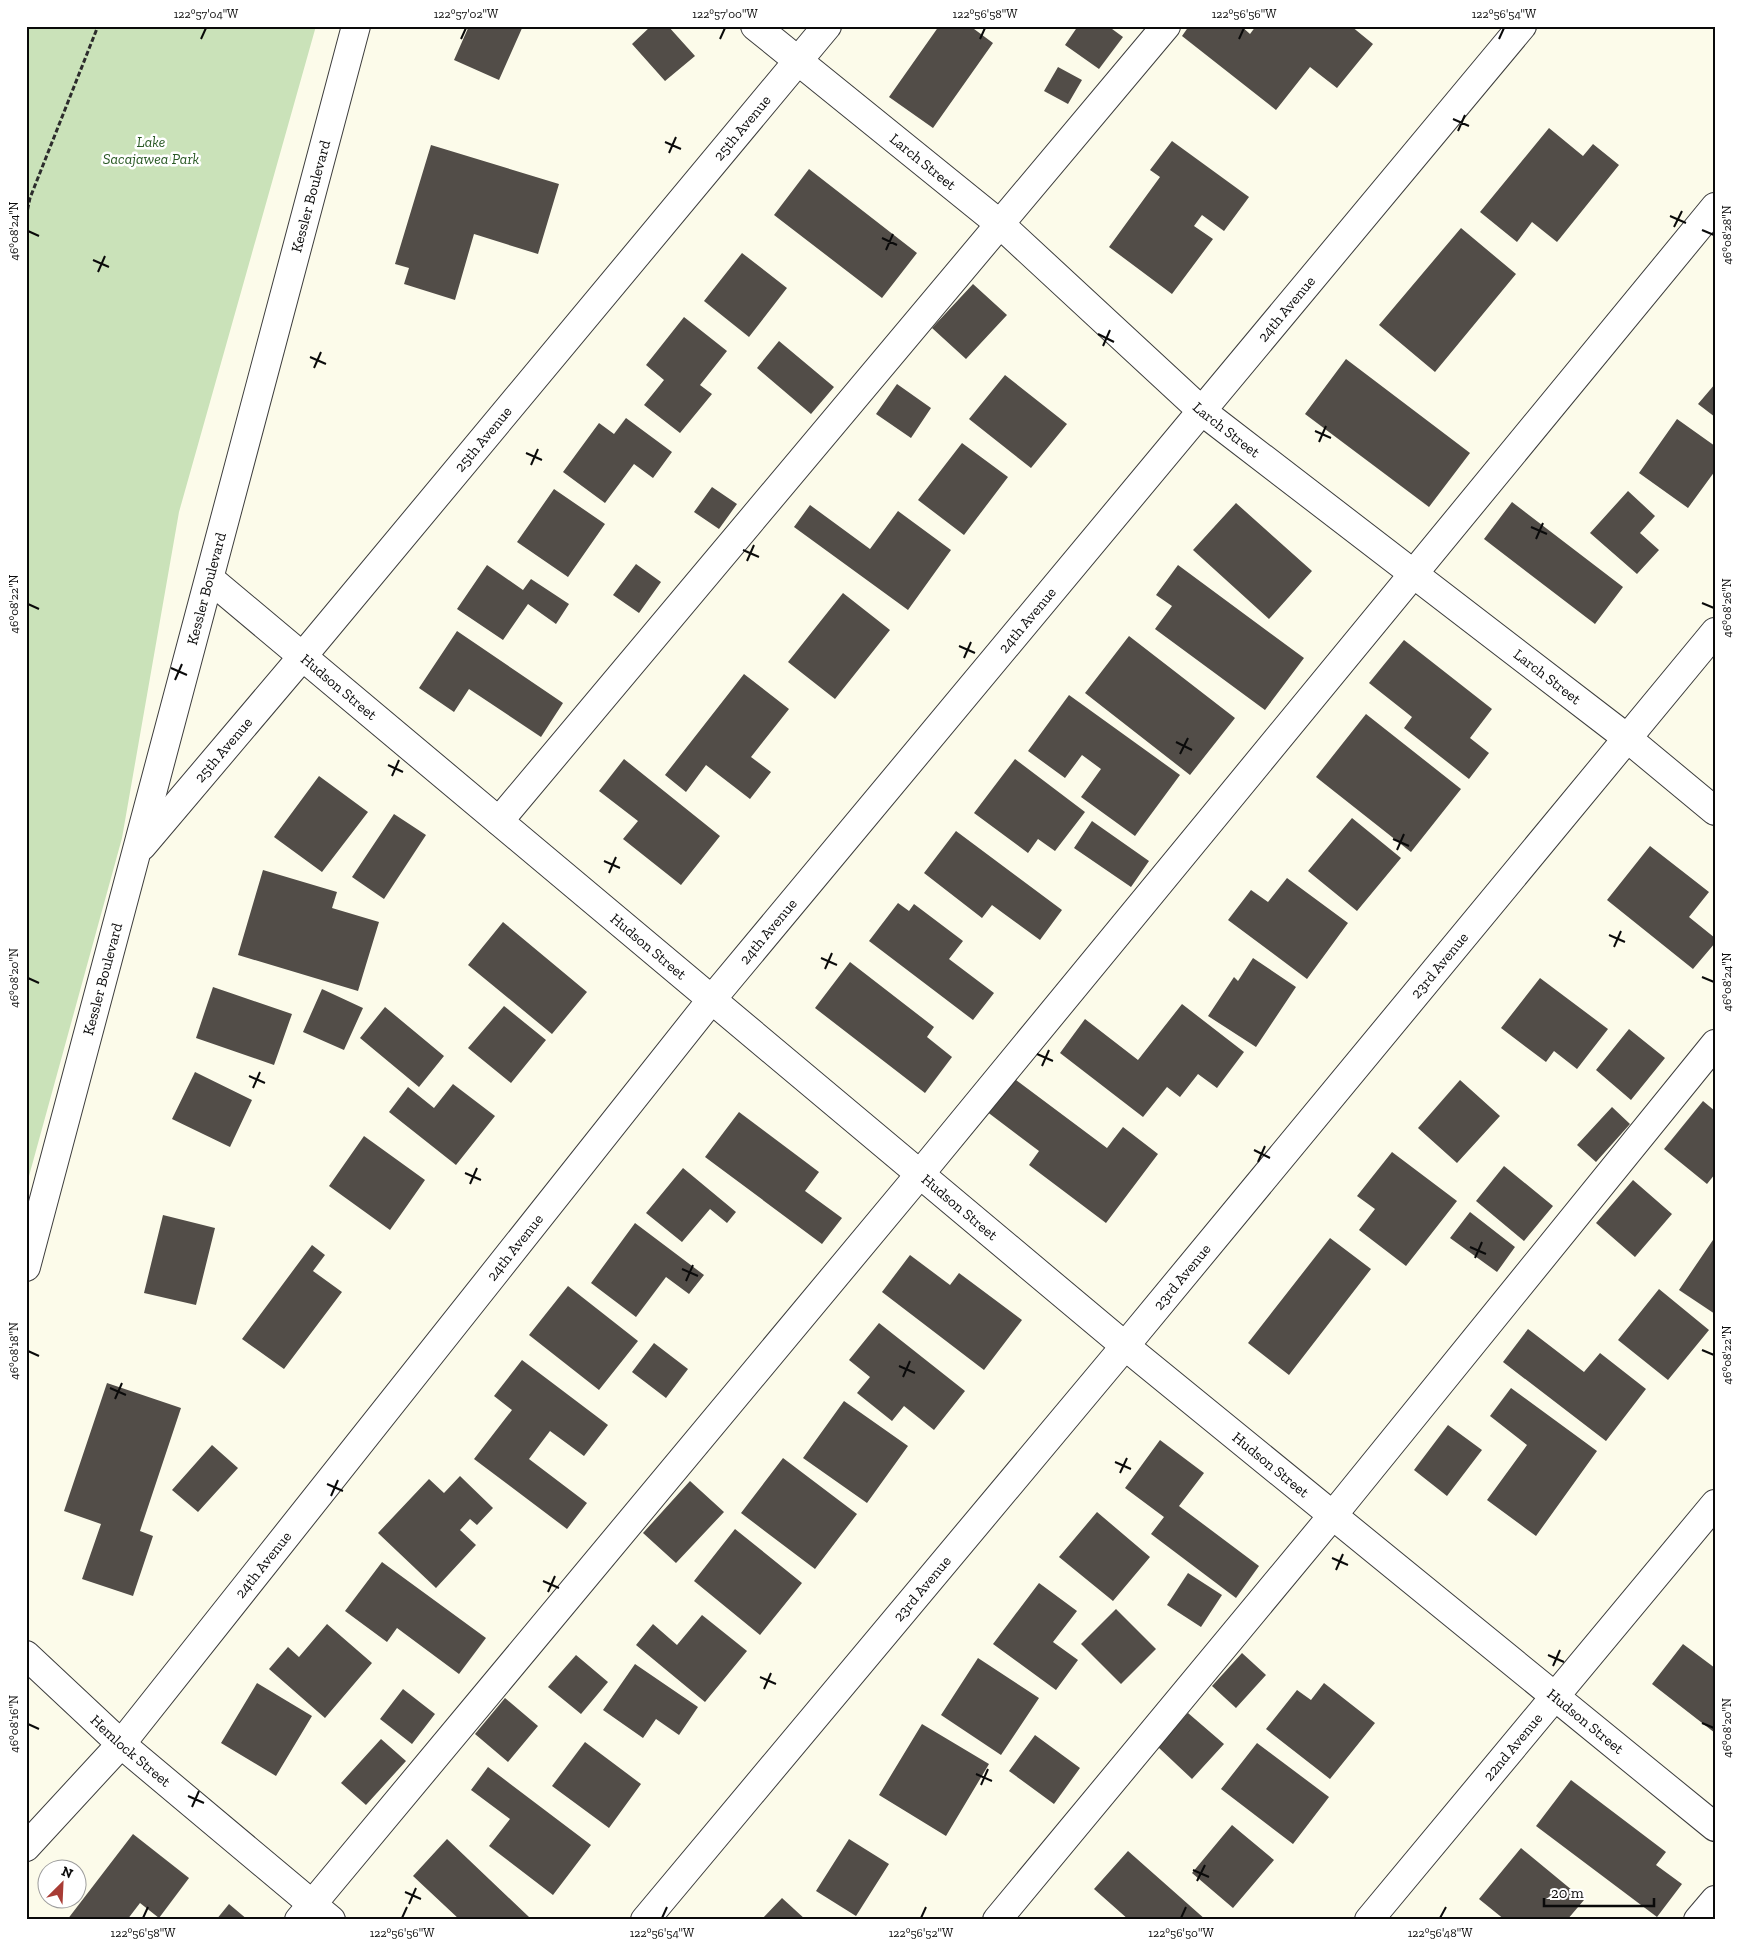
<svg xmlns="http://www.w3.org/2000/svg" width="1741" height="1946" viewBox="0 0 1741 1946" font-family="'Zilla Slab',serif">
<style>
.green{fill:#cae2b9}
.building{fill:#524d48}
.lines{fill:none;stroke-linecap:round;stroke-linejoin:round}
.minor-casing{stroke:#3d3d3d;stroke-width:30}
.path{stroke:#2c2c2c;stroke-width:3;stroke-dasharray:5 2.5;stroke-linecap:butt}
.minor{stroke:#fff;stroke-width:28}
.ticks{fill:none;stroke:#0a0a0a;stroke-width:2}
.labels{text-anchor:middle;stroke-width:5;stroke-linejoin:round;paint-order:stroke}
.street-label{font-size:15px;fill:#0a0a0a;stroke:#fff}
.park-label{font-size:15px;font-style:italic;fill:#295924;stroke:#fff}
.neatline{fill:none;stroke:#0a0a0a;stroke-width:2}
.ticks-label{font-size:12px;text-anchor:middle;fill:#0a0a0a}
</style>
<rect width="100%" height="100%" fill="#fcfbea"/>
<path class="green" d="M26 26H316L179 512 122 838 26 1187Z"/>
<path class="building" d="M469 26H523L499 80 454 60Z
M651 26H668L695 56 665 81 632 44Z
M939 26H970L993 43 933 128 889 97Z
M1078 26H1108L1123 37 1099 69 1065 45Z
M1189 26H1241L1250 34 1256 26H1351L1373 44 1337 88 1310 67 1276 110 1182 36Z
M1058 67 1082 80 1068 104 1044 91Z
M1549 128 1583 156 1593 144 1619 165 1557 242 1532 222 1517 242 1480 212Z
M1172 141 1249 197 1224 231 1202 215 1194 226 1213 239 1172 294 1109 247 1160 177 1150 170Z
M431 145 559 184 538 254 474 234 455 300 404 284 409 268 395 264Z
M809 169 917 253 882 298 774 215Z
M1461 228 1516 274 1435 372 1379 325Z
M742 253 787 288 749 337 704 301Z
M973 284 1007 315 966 359 932 328Z
M684 317 727 351 700 385 712 394 680 433 644 405 664 380 646 365Z
M779 341 834 387 811 414 757 368Z
M1346 359 1470 453 1429 507 1305 414Z
M1005 375 1067 424 1031 468 969 419Z
M897 384 931 408 911 438 876 414Z
M1715 384V417L1698 404Z
M626 418 672 452 653 478 634 464 605 503 563 472 599 423 614 434Z
M1677 419 1715 446V471L1688 508 1639 473Z
M962 443 1008 477 964 535 918 500Z
M712 487 737 504 719 529 694 512Z
M554 489 605 524 568 577 517 542Z
M1628 491 1655 516 1640 533 1659 550 1637 574 1590 533Z
M1512 502 1623 587 1595 624 1484 539Z
M1236 503 1312 571 1269 619 1193 550Z
M810 505 870 549 898 511 951 550 908 610 794 527Z
M636 564 661 582 639 613 613 595Z
M487 565 523 590 531 579 569 604 556 624 528 604 503 640 457 609Z
M1178 565 1304 658 1265 710 1155 629 1172 606 1156 595Z
M843 593 890 630 835 699 788 662Z
M457 631 563 703 541 737 469 689 454 712 419 688Z
M1129 636 1235 718 1190 775 1085 693Z
M1404 640 1492 709 1470 738 1489 753 1469 779 1404 728 1412 717 1369 683Z
M744 674 789 709 751 757 771 772 750 799 706 765 686 792 665 775Z
M1069 695 1180 775 1135 836 1081 797 1101 769 1082 755 1065 778 1028 751Z
M1366 714 1461 789 1411 852 1316 777Z
M624 759 720 836 681 885 623 839 638 821 599 791Z
M1015 759 1085 812 1055 851 1038 839 1028 853 974 813Z
M319 776 368 812 322 872 274 837Z
M394 814 426 835 384 899 352 877Z
M1352 818 1401 858 1357 911 1308 871Z
M1092 821 1149 861 1131 887 1074 848Z
M956 831 1062 910 1040 940 992 905 982 918 924 873Z
M1650 846 1709 892 1689 917 1715 938V943L1693 969 1607 900Z
M263 870 337 892 332 908 379 922 358 991 238 955Z
M1287 878 1348 923 1307 979 1228 920 1251 890 1268 902Z
M898 903 909 911 914 904 963 941 949 959 994 993 973 1020 869 941Z
M503 922 587 992 552 1034 468 965Z
M1253 958 1296 987 1256 1047 1208 1016 1234 977 1238 981Z
M850 962 934 1027 927 1037 952 1057 925 1093 815 1008Z
M1540 978 1608 1029 1577 1069 1554 1051 1546 1062 1501 1028Z
M213 987 292 1014 274 1065 196 1038Z
M322 989 363 1008 344 1050 303 1032Z
M1182 1004 1244 1052 1217 1088 1198 1074 1180 1097 1167 1087 1143 1117 1060 1053 1085 1019 1138 1060Z
M504 1006 546 1040 511 1083 468 1048Z
M385 1007 444 1056 419 1087 360 1038Z
M1629 1029 1665 1058 1631 1100 1596 1070Z
M195 1072 252 1100 230 1147 172 1119Z
M1012 1077 1107 1148 1123 1127 1158 1154 1106 1223 1029 1165 1039 1151 986 1111Z
M1460 1080 1500 1116 1457 1163 1418 1128Z
M453 1084 495 1116 456 1165 389 1112 408 1087 434 1108Z
M1703 1101 1715 1111V1174L1707 1184 1664 1149Z
M1612 1107 1630 1124 1596 1162 1577 1145Z
M739 1112 819 1172 805 1191 842 1218 822 1244 705 1157Z
M364 1136 425 1180 390 1230 329 1186Z
M1392 1152 1457 1201 1406 1266 1359 1230 1375 1209 1357 1196Z
M1504 1166 1553 1206 1524 1241 1476 1201Z
M683 1168 736 1212 727 1223 710 1209 682 1242 646 1213Z
M1633 1180 1672 1214 1635 1257 1596 1223Z
M1470 1212 1515 1247 1497 1272 1450 1238Z
M163 1215 215 1228 196 1305 144 1293Z
M635 1223 704 1275 689 1294 666 1277 636 1317 591 1283Z
M1715 1237V1314L1679 1290Z
M1330 1238 1371 1269 1289 1375 1248 1343Z
M312 1245 325 1255 313 1271 342 1292 284 1369 242 1339Z
M910 1255 950 1285 959 1273 1022 1320 984 1370 882 1292Z
M568 1286 638 1341 599 1390 529 1335Z
M1659 1289 1709 1330 1668 1380 1618 1340Z
M879 1323 965 1391 934 1430 904 1406 892 1421 857 1393 870 1377 849 1360Z
M1528 1329 1584 1372 1600 1353 1646 1389 1606 1441 1503 1362Z
M654 1343 688 1369 666 1398 632 1372Z
M522 1360 608 1425 584 1456 550 1431 529 1459 587 1503 567 1529 474 1459 512 1410 494 1396Z
M107 1383 181 1408 140 1531 153 1536 133 1596 82 1579 101 1524 64 1511Z
M1511 1388 1597 1451 1536 1536 1487 1500 1527 1445 1490 1416Z
M844 1401 908 1446 867 1503 803 1458Z
M1448 1425 1482 1450 1447 1496 1414 1470Z
M1160 1440 1204 1473 1179 1506 1259 1566 1236 1598 1151 1534 1164 1517 1125 1488Z
M212 1445 238 1468 198 1512 172 1490Z
M783 1458 857 1514 815 1569 741 1513Z
M460 1476 493 1508 477 1525 470 1519 460 1530 476 1545 436 1588 378 1533 429 1479 444 1493Z
M690 1481 724 1512 676 1563 643 1533Z
M1097 1512 1150 1557 1113 1601 1059 1557Z
M735 1529 802 1583 760 1635 694 1581Z
M382 1562 486 1638 459 1674 397 1628 387 1642 345 1611Z
M1188 1573 1222 1595 1201 1627 1167 1605Z
M1039 1583 1077 1611 1053 1642 1078 1660 1056 1690 993 1644Z
M1116 1609 1156 1649 1121 1684 1081 1644Z
M702 1615 747 1651 705 1702 636 1645 653 1624 677 1645Z
M327 1624 372 1663 325 1718 269 1669 288 1647 299 1657Z
M1683 1644 1715 1668V1733L1652 1684Z
M1242 1653 1266 1675 1236 1708 1212 1686Z
M576 1655 608 1682 581 1714 548 1687Z
M978 1658 1039 1698 1001 1755 941 1715Z
M635 1664 698 1707 679 1735 656 1719 643 1738 603 1710Z
M257 1683 312 1716 276 1776 221 1743Z
M1324 1683 1375 1723 1330 1779 1266 1729 1297 1690 1311 1700Z
M403 1689 435 1714 412 1744 380 1719Z
M505 1698 538 1726 508 1762 475 1734Z
M1188 1713 1224 1744 1192 1779 1158 1747Z
M922 1724 989 1764 946 1836 879 1795Z
M1035 1735 1080 1768 1054 1804 1009 1771Z
M381 1739 406 1761 366 1805 341 1783Z
M585 1742 641 1784 609 1828 552 1786Z
M1257 1743 1329 1797 1293 1844 1221 1789Z
M488 1767 591 1845 553 1895 489 1846 510 1819 471 1790Z
M1571 1780 1666 1852 1656 1865 1682 1884 1657 1917 1536 1826Z
M1232 1825 1274 1860 1233 1908 1192 1873Z
M133 1834 189 1878 159 1918 140 1903 127 1920H67Z
M447 1839 529 1917 526 1920H460L413 1876Z
M849 1839 889 1864 856 1916 816 1891Z
M1521 1848 1584 1900 1567 1920H1505L1479 1899Z
M1128 1851 1206 1920H1129L1094 1889Z
M782 1898 806 1920H761Z
M229 1904 248 1920H216Z"/>
<g class="lines">
<g class="minor-casing">
<g id="minor">
<path id="s1" d="M755 26 1001 225 1203 412 1627 738 1715 811"/>
<path id="s2" d="M210 579 1125 1346 1715 1827"/>
<path d="M499 821 1166 26"/>
<path id="s3" d="M142 846 302 657 827 26"/>
<path id="s4" d="M26 1267 356 26"/>
<path id="s5" d="M26 1655 121 1744 331 1920"/>
<path id="s6" d="M26 1847 121 1744 712 999 1522 26"/>
<path d="M299 1920 920 1174 1715 207"/>
<path id="s7" d="M645 1920 1125 1346 1715 632"/>
<path d="M997 1920 1333 1515 1715 1044"/>
<path id="s8" d="M1369 1920 1715 1504"/>
<path d="M1698 1920 1715 1900"/>
</g>
</g>
<path class="path" d="M26 217 30 198 98 26"/>
<use href="#minor" class="minor"/>
</g>
<path class="ticks" d="M201 39 206 28M461 39 466 28M720 39 725 28M980 39 985 28M1239 39 1244 28M1499 39 1504 28M1453 119 1469 126M1458 131 1465 115M665 142 681 149M669 153 676 137M1670 216 1686 223M1674 227 1682 211M1702 230 1714 235M28 231 39 236M882 238 897 245M886 250 893 234M93 260 109 267M98 272 105 256M1098 334 1114 342M1103 346 1110 330M310 357 326 364M314 368 321 352M1315 431 1331 438M1319 442 1326 426M526 453 542 460M531 465 538 449M1531 527 1547 534M1536 539 1543 523M743 550 759 557M747 561 754 545M1702 603 1714 608M28 604 39 609M959 646 975 653M964 658 971 642M171 668 187 675M175 680 182 664M1176 742 1192 750M1180 754 1188 738M388 765 403 772M392 776 399 760M1393 839 1409 846M1397 850 1404 834M604 861 620 868M609 873 616 857M1609 935 1625 942M1614 947 1621 931M821 958 837 965M825 969 832 953M1702 977 1714 982M28 978 39 983M1037 1054 1053 1061M1042 1066 1049 1050M249 1076 265 1083M253 1088 260 1072M1254 1150 1270 1158M1258 1162 1265 1146M465 1173 481 1180M470 1184 477 1168M1470 1247 1486 1254M1475 1258 1482 1242M682 1269 698 1276M686 1281 693 1265M1702 1350 1714 1355M28 1351 39 1356M899 1366 915 1373M903 1377 910 1361M110 1388 126 1395M115 1399 122 1383M1115 1462 1131 1469M1120 1473 1127 1458M327 1484 343 1491M331 1496 338 1480M1332 1558 1348 1565M1336 1570 1343 1554M543 1581 559 1588M548 1592 555 1576M1548 1655 1564 1662M1553 1666 1560 1650M760 1677 776 1684M764 1689 771 1673M1702 1723 1714 1728M28 1724 39 1729M976 1774 992 1781M981 1785 988 1769M188 1796 204 1803M192 1807 199 1791M1193 1870 1209 1877M1197 1881 1205 1865M405 1892 421 1899M409 1904 416 1888M143 1918 148 1907M402 1918 407 1907M662 1918 667 1907M921 1918 926 1907M1181 1918 1186 1907M1440 1918 1446 1907"/>
<g class="labels">
<g class="street-label">
<text dy="5" stroke="none"><textPath href="#s3" startOffset="936">25th Avenue</textPath></text>
<text dy="5" stroke="none"><textPath href="#s1" startOffset="216">Larch Street</textPath></text>
<text dy="5" stroke="none"><textPath href="#s4" startOffset="1108">Kessler Boulevard</textPath></text>
<text dy="5" stroke="none"><textPath href="#s6" startOffset="1989">24th Avenue</textPath></text>
<text dy="5" stroke="none"><textPath href="#s1" startOffset="621">Larch Street</textPath></text>
<text dy="5" stroke="none"><textPath href="#s3" startOffset="531">25th Avenue</textPath></text>
<text dy="5" stroke="none"><textPath href="#s4" startOffset="702">Kessler Boulevard</textPath></text>
<text dy="5" stroke="none"><textPath href="#s6" startOffset="1584">24th Avenue</textPath></text>
<text dy="5" stroke="none"><textPath href="#s1" startOffset="1026">Larch Street</textPath></text>
<text dy="5" stroke="none"><textPath href="#s2" startOffset="168">Hudson Street</textPath></text>
<text dy="5" stroke="none"><textPath href="#s3" startOffset="126">25th Avenue</textPath></text>
<text dy="5" stroke="none"><textPath href="#s6" startOffset="1179">24th Avenue</textPath></text>
<text dy="5" stroke="none"><textPath href="#s2" startOffset="572">Hudson Street</textPath></text>
<text dy="5" stroke="none"><textPath href="#s7" startOffset="1242">23rd Avenue</textPath></text>
<text dy="5" stroke="none"><textPath href="#s4" startOffset="298">Kessler Boulevard</textPath></text>
<text dy="5" stroke="none"><textPath href="#s2" startOffset="978">Hudson Street</textPath></text>
<text dy="5" stroke="none"><textPath href="#s6" startOffset="774">24th Avenue</textPath></text>
<text dy="5" stroke="none"><textPath href="#s7" startOffset="838">23rd Avenue</textPath></text>
<text dy="5" stroke="none"><textPath href="#s2" startOffset="1382">Hudson Street</textPath></text>
<text dy="5" stroke="none"><textPath href="#s6" startOffset="369">24th Avenue</textPath></text>
<text dy="5" stroke="none"><textPath href="#s7" startOffset="432">23rd Avenue</textPath></text>
<text dy="5" stroke="none"><textPath href="#s2" startOffset="1788">Hudson Street</textPath></text>
<text dy="5" stroke="none"><textPath href="#s8" startOffset="225">22nd Avenue</textPath></text>
<text dy="5" stroke="none"><textPath href="#s5" startOffset="142">Hemlock Street</textPath></text>
</g>
<g class="park-label">
<text x="151" y="147">Lake<tspan x="151" dy="17">Sacajawea Park</tspan></text>
</g>
</g>
<rect width="1741" height="1946" fill="none" stroke="#ffffff" stroke-width="55"/>
<g transform="translate(62 1884) rotate(24)"><circle r="24" fill="#ffffff" stroke="#9d9d9d"/>
<path d="M0-4L9 19L0 12L-9 19Z" fill="#a83c35"/>
<text y="-8" font-size="14" font-weight="bold" text-anchor="middle" fill="#0a0a0a">N</text>
</g>
<path d="M1544 1898v8h110v-8" fill="none" stroke="#0a0a0a" stroke-width="2.5"/>
<text x="1551" y="1898" font-size="15" fill="#0a0a0a" stroke="#ffffff" stroke-width="4" paint-order="stroke">20 m</text>
<rect x="28" y="28" width="1686" height="1890" class="neatline"/>
<g class="ticks-label">
<text x="206" y="18">122°57'04"W</text>
<text x="466" y="18">122°57'02"W</text>
<text x="725" y="18">122°57'00"W</text>
<text x="985" y="18">122°56'58"W</text>
<text x="1244" y="18">122°56'56"W</text>
<text x="1504" y="18">122°56'54"W</text>
<text transform="translate(14 231) rotate(-90)" y="4">46°08'24"N</text>
<text transform="translate(1727 235) rotate(-90)" y="4">46°08'28"N</text>
<text transform="translate(14 604) rotate(-90)" y="4">46°08'22"N</text>
<text transform="translate(1727 608) rotate(-90)" y="4">46°08'26"N</text>
<text transform="translate(14 978) rotate(-90)" y="4">46°08'20"N</text>
<text transform="translate(1727 982) rotate(-90)" y="4">46°08'24"N</text>
<text transform="translate(14 1351) rotate(-90)" y="4">46°08'18"N</text>
<text transform="translate(1727 1355) rotate(-90)" y="4">46°08'22"N</text>
<text transform="translate(14 1724) rotate(-90)" y="4">46°08'16"N</text>
<text transform="translate(1727 1728) rotate(-90)" y="4">46°08'20"N</text>
<text x="143" y="1937">122°56'58"W</text>
<text x="402" y="1937">122°56'56"W</text>
<text x="662" y="1937">122°56'54"W</text>
<text x="921" y="1937">122°56'52"W</text>
<text x="1181" y="1937">122°56'50"W</text>
<text x="1440" y="1937">122°56'48"W</text>
</g>
</svg>
